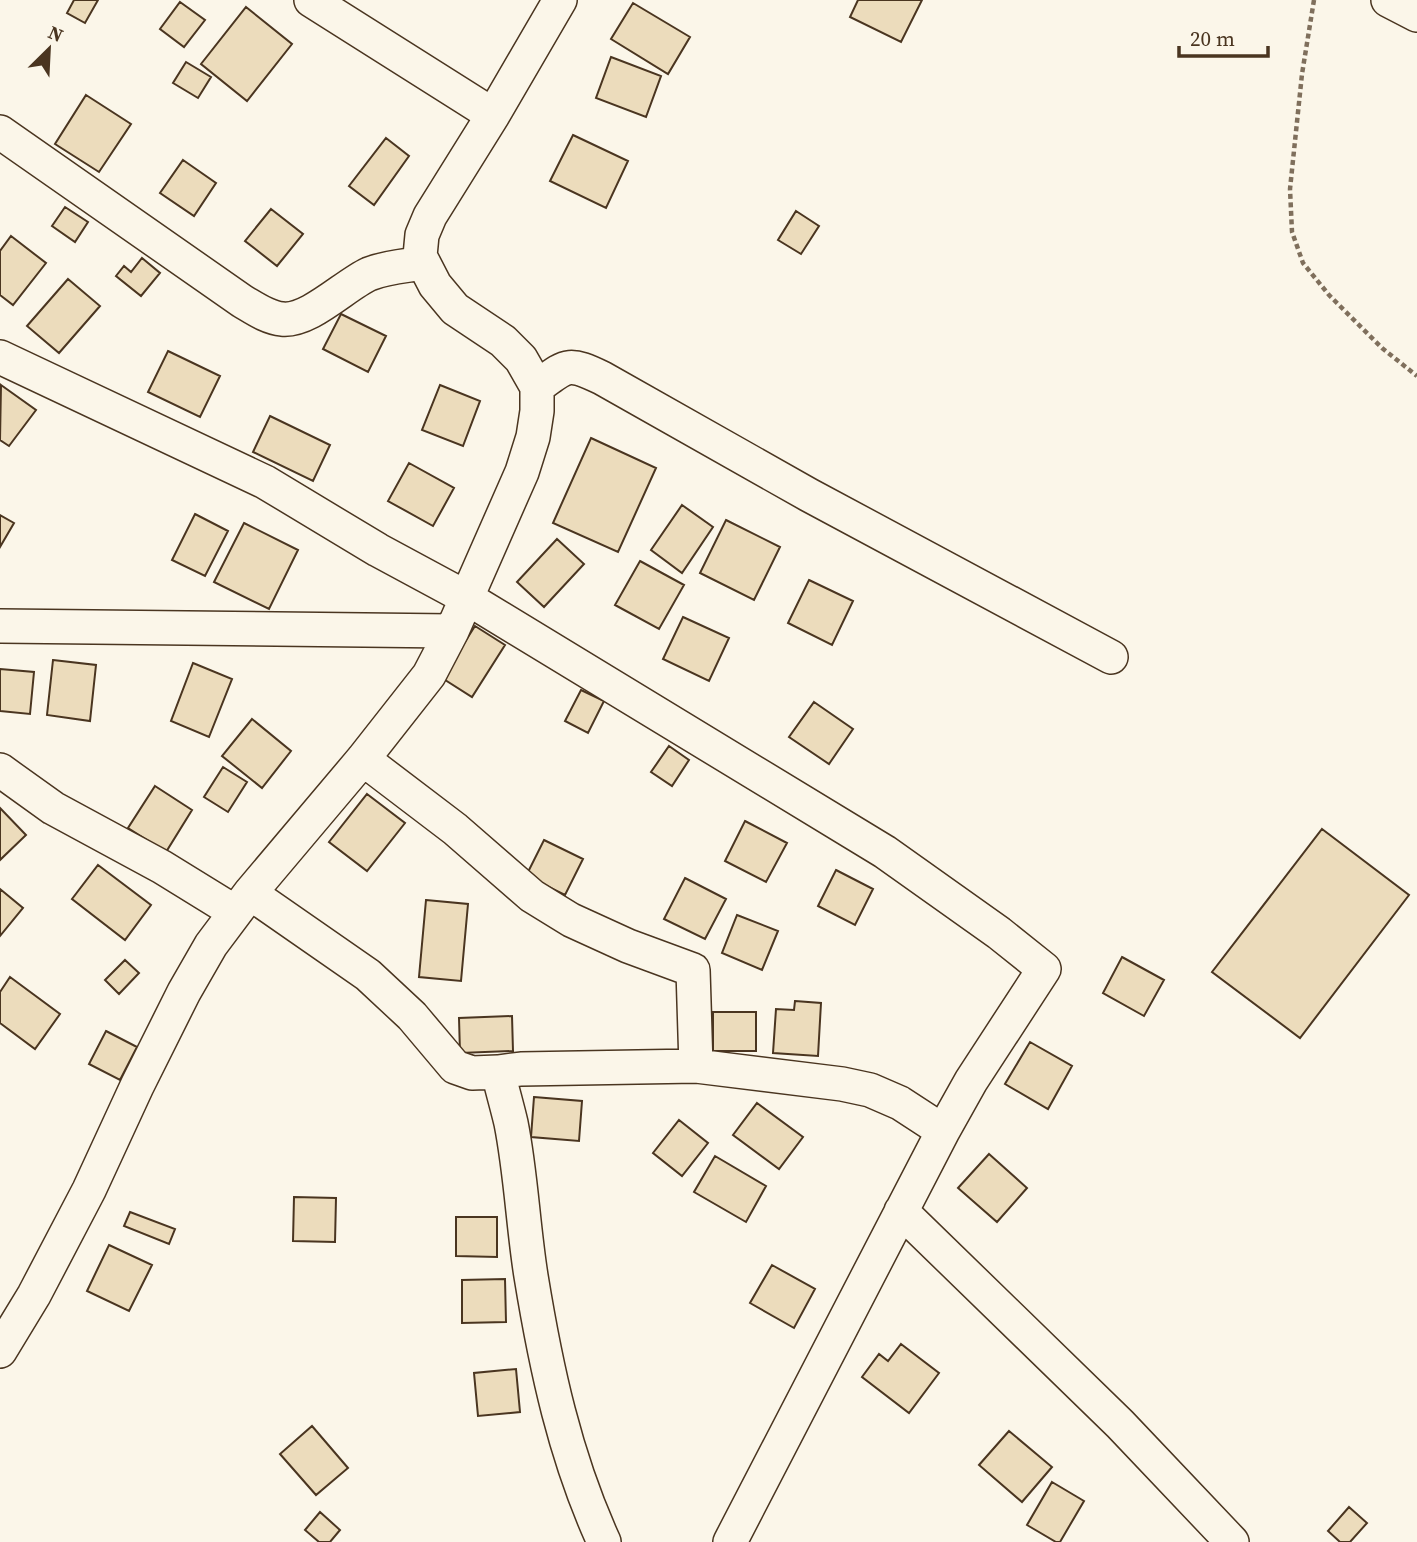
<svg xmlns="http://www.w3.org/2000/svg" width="1417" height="1542" viewBox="0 0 1417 1542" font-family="'Source Serif 4',serif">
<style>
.building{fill:#ecdcbc;stroke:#4a3520;stroke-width:2}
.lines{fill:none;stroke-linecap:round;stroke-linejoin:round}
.minor-casing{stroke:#4a3520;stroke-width:36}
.path{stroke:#7f6f5c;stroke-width:4.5;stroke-dasharray:5 3.5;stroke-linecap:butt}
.minor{stroke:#fbf6e9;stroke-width:33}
</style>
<rect width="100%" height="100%" fill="#fbf6e9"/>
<path class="building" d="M74 0H98L85 23 67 13Z
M858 0H922L901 42 850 17Z
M180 2 205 20 184 47 160 29Z
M633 3 690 37 668 74 611 39Z
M246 7 292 44 247 101 201 64Z
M611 57 661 76 646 117 596 98Z
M186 62 211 77 198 98 173 83Z
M86 95 131 124 99 172 55 144Z
M573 135 628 161 606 208 550 181Z
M386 138 409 156 374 205 349 186Z
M183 160 216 183 194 216 160 193Z
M65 207 88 222 75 242 52 226Z
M271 209 303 234 277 266 245 241Z
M796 211 819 226 801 254 778 240Z
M11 236 46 263 13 305 0 295V251Z
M142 258 160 273 141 296 116 276 124 266 131 272Z
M68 279 100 306 59 353 27 326Z
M341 314 386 336 368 372 323 349Z
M168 351 220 376 200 417 148 392Z
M1 385 36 410 9 446 0 440Z
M440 385 480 401 463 446 422 430Z
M270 416 330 445 313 481 253 452Z
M591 438 656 468 618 552 553 523Z
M409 463 454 488 433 526 388 501Z
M682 505 713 527 682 573 651 550Z
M195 514 228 531 205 576 172 560Z
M0 515 14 523 0 547Z
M726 520 780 547 754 600 700 573Z
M244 523 298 550 269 609 214 582Z
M557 539 584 564 544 607 517 582Z
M640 561 684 585 659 629 615 605Z
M809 580 853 601 832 645 788 623Z
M683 617 729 638 709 681 663 659Z
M475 626 505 645 472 697 442 678Z
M53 660 96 665 90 721 47 715Z
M193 663 232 679 209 737 171 721Z
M0 669 34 672 30 714 0 711Z
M581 690 604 701 588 733 565 721Z
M814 702 853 729 829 764 789 737Z
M252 719 291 751 262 788 222 756Z
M669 746 689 760 672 786 651 772Z
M223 767 247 782 228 812 204 797Z
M155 786 192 810 166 852 128 828Z
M367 794 405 823 367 871 329 842Z
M0 808 26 835 0 860Z
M745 821 787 843 766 882 725 861Z
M1322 829 1409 895 1300 1038 1212 972Z
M544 840 583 859 565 895 526 876Z
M98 865 151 905 125 940 72 899Z
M836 870 873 889 855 925 818 906Z
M685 878 726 899 705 939 664 919Z
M0 889 23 908 0 936Z
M426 900 468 904 461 981 419 977Z
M737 915 778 931 762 970 722 953Z
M1122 957 1164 980 1144 1016 1103 993Z
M125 960 139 973 119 994 105 980Z
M10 977 60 1014 35 1049 0 1023V992Z
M795 1001 821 1003 818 1056 773 1053 776 1009 794 1010Z
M713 1012H756V1051H713Z
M512 1016 513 1051 460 1053 459 1018Z
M106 1031 137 1047 120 1080 89 1064Z
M1030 1042 1072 1066 1048 1109 1005 1084Z
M534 1097 582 1101 579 1141 531 1137Z
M757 1103 803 1137 779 1169 733 1135Z
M679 1120 708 1143 682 1176 653 1153Z
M989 1154 1027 1188 997 1222 958 1188Z
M715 1156 766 1186 746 1222 694 1192Z
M294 1197 336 1198 335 1242 293 1241Z
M130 1212 175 1229 169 1244 124 1226Z
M456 1217H497V1257L456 1256Z
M109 1245 152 1265 129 1311 87 1291Z
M772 1265 815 1289 794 1328 750 1303Z
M505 1279 506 1322 462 1323V1280Z
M901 1344 939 1373 909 1413 862 1377 879 1354 888 1361Z
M516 1369 520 1412 478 1416 474 1373Z
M312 1426 348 1468 316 1495 280 1454Z
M1009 1431 1052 1467 1022 1502 979 1465Z
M1052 1482 1084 1501 1060 1542H1056L1027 1525Z
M1349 1507 1367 1523 1350 1542H1340L1328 1531Z
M320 1512 340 1530 330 1542H319L305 1530Z"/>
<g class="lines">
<g class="minor-casing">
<path id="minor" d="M311 0 493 115
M1388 0 1417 15
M0 132 242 301C254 308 268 318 282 319 309 322 345 285 369 274 386 267 405 266 423 263
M0 357 265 482 378 550 467 598 885 852 999 933 1044 969 971 1081 943 1131 730 1542
M537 387C567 365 567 361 602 378L809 495 1111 657
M0 626 452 631
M363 759 455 829 532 896 571 920 628 946 693 970 696 1066
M0 770 53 808 162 867 235 912
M250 893 368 975 412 1016 455 1067 472 1073 498 1072C502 1089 507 1106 511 1123 521 1173 523 1226 531 1276 546 1368 565 1457 604 1542
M498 1072 521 1069 696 1066 842 1084 870 1090 900 1103 943 1131
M901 1211 1120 1424 1232 1542
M0 1351 34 1295 89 1190 137 1086 184 992 211 945 250 893 363 759 429 675 452 631 522 472 533 437 537 411V387L521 359 503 341 455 309 435 285 420 256 422 235 430 216 493 115 560 0"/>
</g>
<path class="path" d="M1314 0 1302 74 1290 189 1292 232 1303 263 1329 295 1382 348 1417 376"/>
<use href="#minor" class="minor"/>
</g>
<g transform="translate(49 49) rotate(24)" stroke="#fbf6e9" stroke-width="5" paint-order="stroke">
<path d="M0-5L12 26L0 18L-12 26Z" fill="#4a3520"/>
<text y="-10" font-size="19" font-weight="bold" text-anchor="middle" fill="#4a3520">N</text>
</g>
<path d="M1179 46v10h89v-10" fill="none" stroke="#4a3520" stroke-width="3.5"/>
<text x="1190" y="46" font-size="21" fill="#4a3520" stroke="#fbf6e9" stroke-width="5" paint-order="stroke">20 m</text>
</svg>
